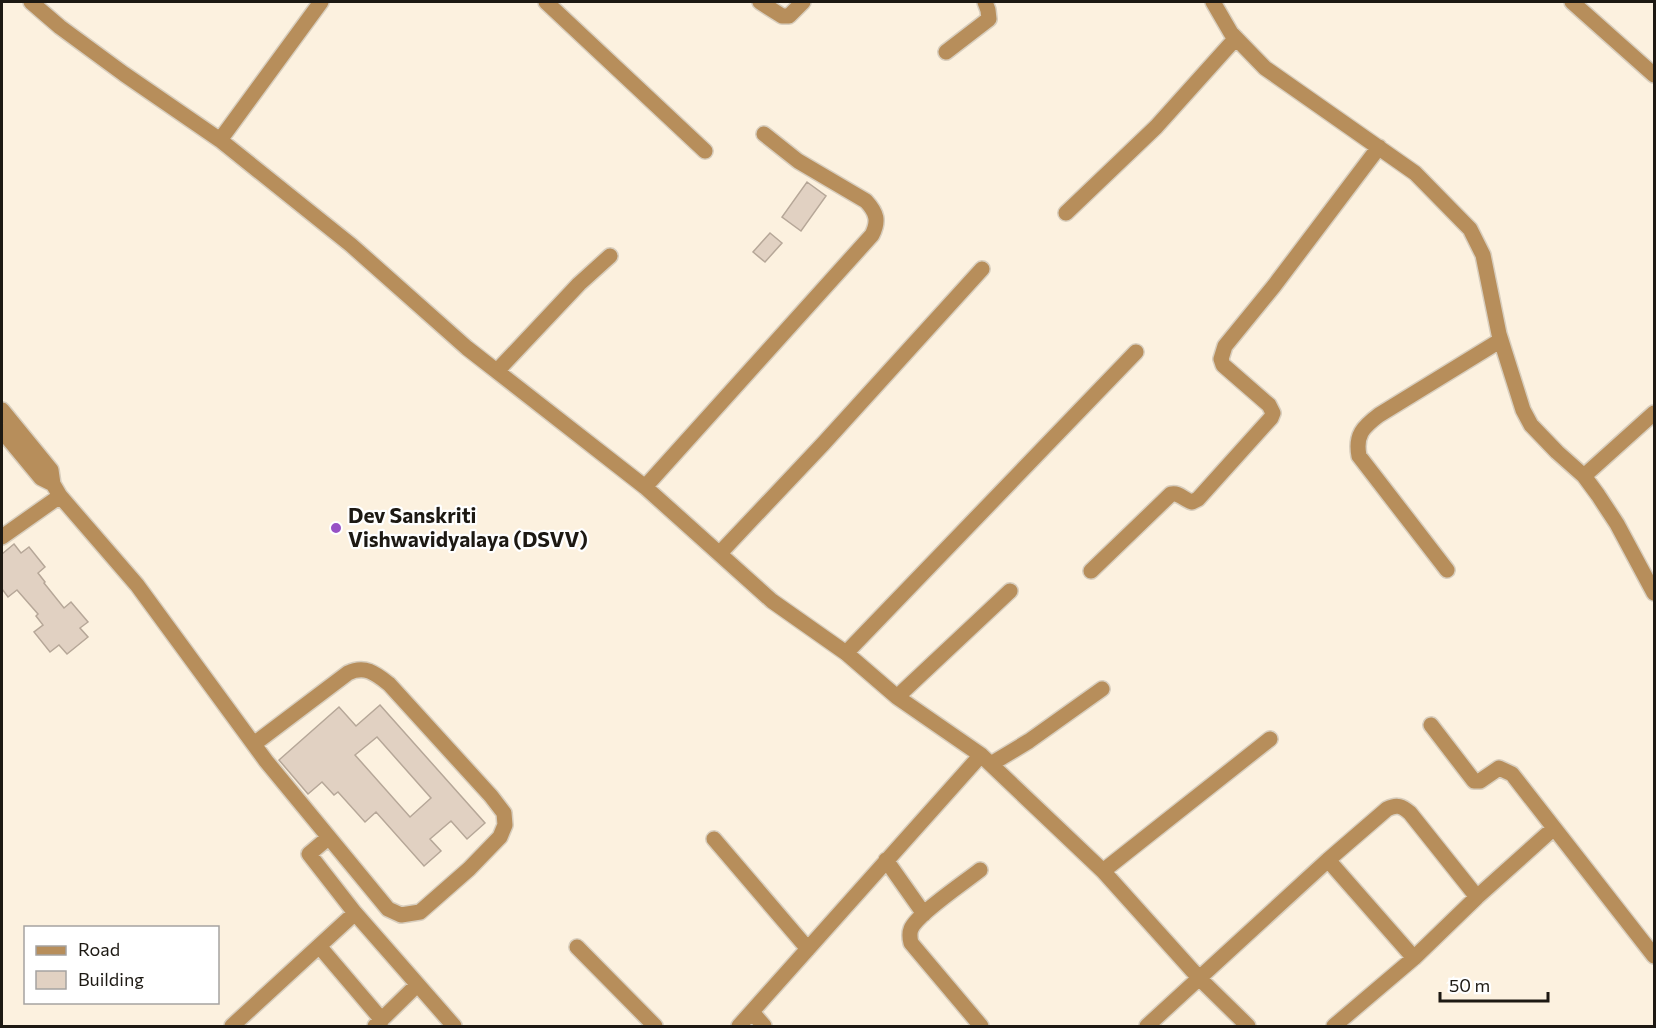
<svg xmlns="http://www.w3.org/2000/svg" width="1656" height="1028" viewBox="0 0 1656 1028" font-family="Commissioner,sans-serif">
<style>
.building{fill:#e1d1c2;stroke:#b6a798;stroke-width:1.5;fill-rule:evenodd}
.lines{fill:none;stroke-linecap:round;stroke-linejoin:round}
.minor-casing{stroke:#d8cebe;stroke-width:18}
.minor{stroke:#b78e5b;stroke-width:15}
.poi-dot{fill:#9751c5;stroke:#fff;stroke-width:2}
.labels{text-anchor:middle;stroke-width:4.5;stroke-linejoin:round;paint-order:stroke}
.poi-label{font-size:21px;font-weight:bold;fill:#1d1913;stroke:#fff;text-anchor:start}
</style>
<rect width="100%" height="100%" fill="#fcf1df"/>
<path class="building" d="M807 182 826 196 801 231 782 217Z
M770 233 782 243 765 262 753 252Z
M14 544 21 553 29 547 45 567 38 573 45 582 44 583 64 608 71 602 88 622 80 628 88 637 67 654 59 645 50 652 34 632 43 625 36 616 38 614 17 590 8 597 2 589V554Z
M380 705 485 823 467 839 451 821 430 839 441 851 424 866 376 812 365 822 338 792 334 795 322 782 308 794 279 760 339 707 356 726ZM377 737 431 798 410 817 355 755Z"/>
<g class="lines">
<g class="minor-casing">
<path id="minor" d="M31 2 60 27 124 74 220 140 351 245 467 348 645 487 772 601 846 653 897 697 981 755 1103 871 1200 979 1248 1026
M546 2 705 151
M760 2 782 16H789L803 2
M1213 2 1231 33 1265 68 1415 173 1470 229 1483 255 1499 334 1523 410 1531 425 1557 452 1584 476 1598 495 1617 524 1654 593
M1572 2 1654 75
M946 52 989 19 988 10 985 2
M220 140 321 2
M1066 213 1156 127 1236 38
M497 371 579 284 610 256
M2 410 51 470 53 484 41 478 2 431
M1584 476 1654 413
M53 484 60 496 137 585 266 761 388 909 401 915 420 912 469 869 500 837 505 825 504 813 491 796 389 684C375 673 365 665 348 673L254 744
M645 487 872 235C879 221 877 213 866 201L798 161 764 134
M2 537 60 496
M720 553 823 444 982 269
M1447 570 1359 456C1355 435 1363 427 1379 415L1501 340
M1091 571 1171 494C1179 492 1184 500 1192 502L1198 499 1271 418 1273 413 1269 405 1223 365 1221 359 1225 346 1274 286 1379 147
M846 653 1136 352
M897 697 1010 591
M1431 725 1474 781H1480L1499 768 1512 774 1654 956
M991 764 1029 741 1102 689
M328 838 309 854 355 913 454 1026
M714 839 808 949
M886 860 924 914
M1328 860 1414 958
M980 870C965 882 917 914 911 929 909 934 910 939 911 943L981 1026
M1103 871 1270 739
M319 946 382 1020
M577 947 655 1026
M752 1012 764 1026
M232 1026 355 913
M375 1026 417 985
M739 1026 981 755
M1147 1026 1328 860 1387 809C1397 804 1402 806 1410 813L1477 897
M1334 1026 1414 958 1477 897 1554 828"/>
</g>
<use href="#minor" class="minor"/>
</g>
<circle class="poi-dot" cx="336" cy="528" r="6"/>
<g class="labels">
<g class="poi-label">
<text x="348" y="523">Dev Sanskriti<tspan x="348" dy="24">Vishwavidyalaya (DSVV)</tspan></text>
</g>
</g>
<rect width="1656" height="1028" fill="none" stroke="#1d1913" stroke-width="6"/>
<rect x="24" y="926" width="195" height="78" fill="#ffffff" stroke="#a5a3a1" stroke-width="1.5"/>
<rect x="36" y="946" width="30" height="9" fill="#b78e5b" stroke="#a5a3a1" stroke-width="1.5"/>
<text x="78" y="956" font-size="18" fill="#1d1913">Road</text>
<rect x="36" y="971" width="30" height="18" fill="#e1d1c2" stroke="#a5a3a1" stroke-width="1.5"/>
<text x="78" y="986" font-size="18" fill="#1d1913">Building</text>
<path d="M1440 992v9h108v-9" fill="none" stroke="#1d1913" stroke-width="3"/>
<text x="1449" y="992" font-size="18" fill="#1d1913" stroke="#ffffff" stroke-width="4.5" paint-order="stroke">50 m</text>
</svg>
